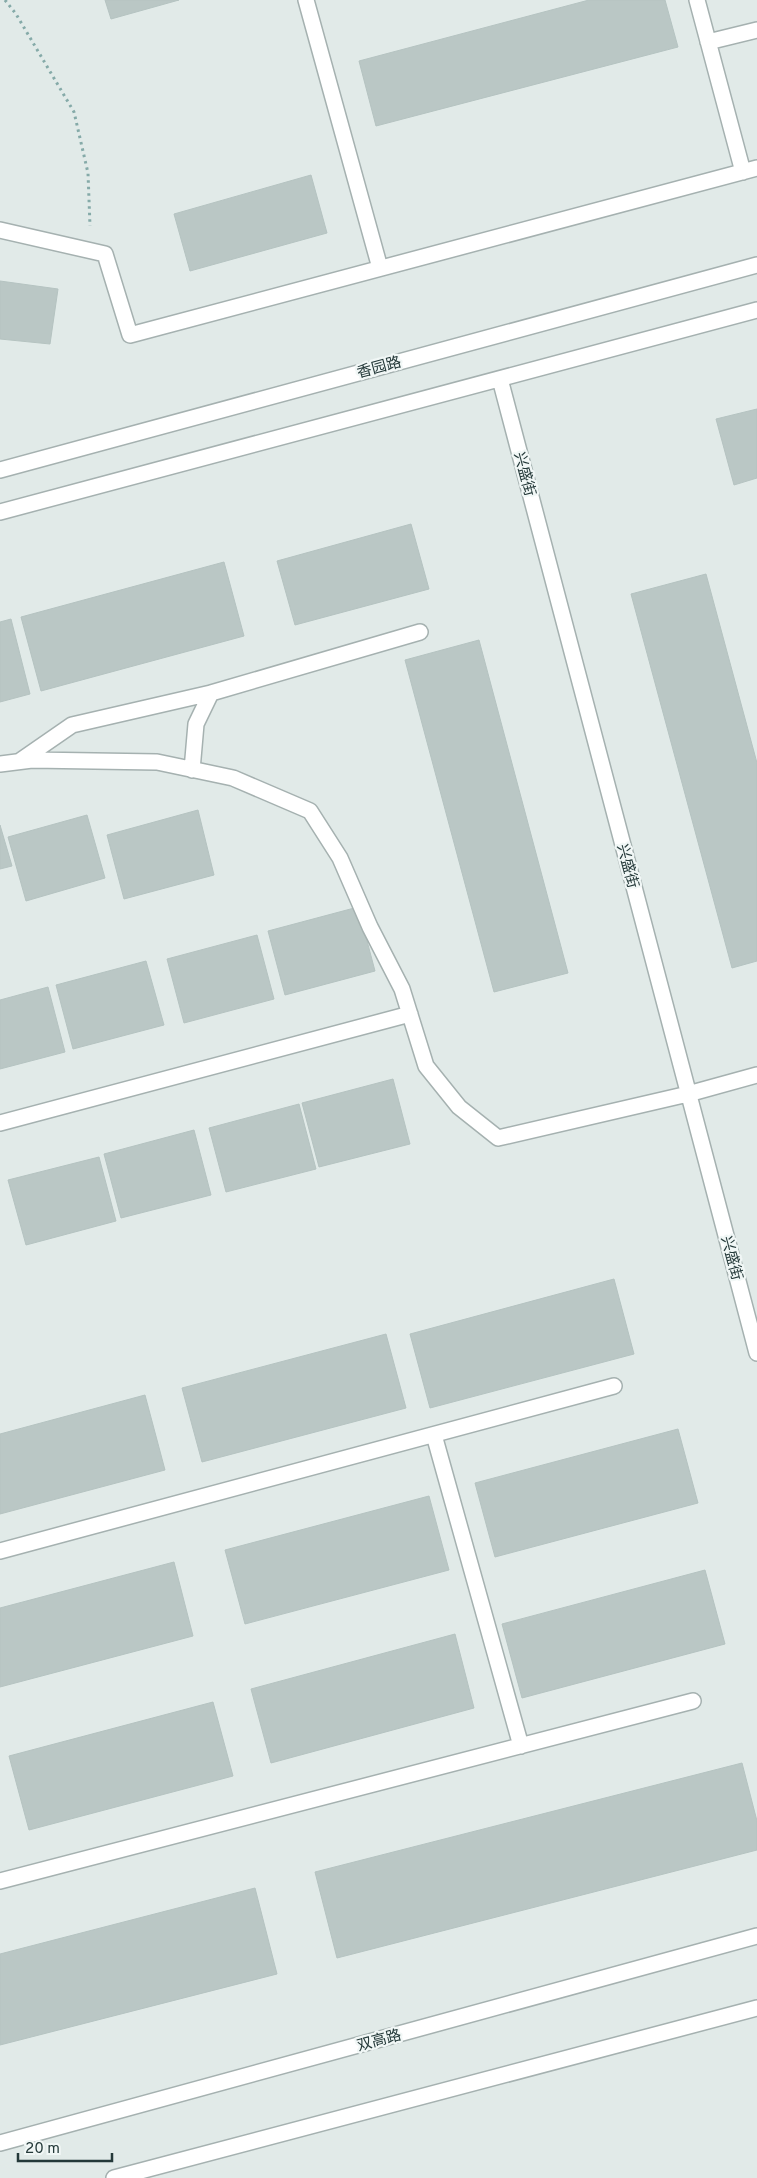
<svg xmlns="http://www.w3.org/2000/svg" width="757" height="2178" viewBox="0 0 757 2178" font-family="Overpass,'Noto Sans SC',sans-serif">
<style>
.building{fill:#bac7c5;stroke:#b5c3c1}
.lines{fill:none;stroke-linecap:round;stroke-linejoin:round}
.minor-casing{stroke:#a5b1b0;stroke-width:18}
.path{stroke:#85aaa8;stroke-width:3;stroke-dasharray:2.5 4;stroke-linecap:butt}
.minor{stroke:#fff;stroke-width:15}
.labels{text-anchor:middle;stroke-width:4.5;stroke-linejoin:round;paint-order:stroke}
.street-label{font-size:15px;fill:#243939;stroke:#f1f7f6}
</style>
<rect width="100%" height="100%" fill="#e1eae8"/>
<path class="building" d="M105 0H179L111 19Z
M589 0H665L678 47 376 126 359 61Z
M311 175 327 233 190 271 174 214Z
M0 281 58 289 50 344 0 339Z
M757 409V478L734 485 716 419Z
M411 524 429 589 295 625 277 561Z
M224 562 244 636 41 691 21 617Z
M706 574 757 763V961L732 968 631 594Z
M11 619 30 694 0 702V622Z
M479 640 568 973 494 992 405 660Z
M198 810 214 875 124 899 107 835Z
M87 815 105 878 26 901 8 837Z
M0 825 12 866 0 869Z
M358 907 375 971 285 995 268 931Z
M257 935 274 999 184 1023 167 959Z
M146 961 164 1025 73 1049 56 985Z
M48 987 65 1052 0 1069V1000Z
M393 1079 410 1144 319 1167 302 1103Z
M299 1104 316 1169 226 1192 209 1128Z
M194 1130 211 1195 121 1218 104 1154Z
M99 1157 116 1221 26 1245 8 1180Z
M614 1279 634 1354 430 1408 410 1334Z
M386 1334 406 1408 202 1462 182 1388Z
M145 1395 165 1470 0 1514V1434Z
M678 1429 698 1503 495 1557 475 1483Z
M429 1496 449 1570 245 1624 225 1550Z
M174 1562 193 1636 0 1687V1608Z
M705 1570 725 1644 522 1698 502 1624Z
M455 1634 474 1708 271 1763 251 1689Z
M213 1702 233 1776 29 1830 9 1756Z
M742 1763 757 1821V1850L337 1958 315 1872Z
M255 1888 277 1974 0 2045V1954Z"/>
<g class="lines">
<g class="minor-casing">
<path id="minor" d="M306 0 380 268
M697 0 743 172
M708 42 757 30
M0 230 105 254 130 335 757 168
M500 379 757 1353
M0 470 757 265
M0 512 757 310
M20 761 72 725 211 693
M0 764 32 760 157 762 233 778 310 811 340 858 370 927 402 989 426 1066 459 1107 498 1138 688 1094 757 1075
M192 770 196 724 211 693 420 632
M0 1123 410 1014
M434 1435 521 1746
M0 1551 614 1386
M0 1881 693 1701
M0 2143 757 1936
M114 2178 757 2008"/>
</g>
<path class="path" d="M5 0 16 14 74 112 88 173 90 226"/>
<use href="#minor" class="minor"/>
</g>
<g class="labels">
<g class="street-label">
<text transform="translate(379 367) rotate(-15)" y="5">香园路</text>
<text transform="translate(525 474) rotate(75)" y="5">兴盛街</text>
<text transform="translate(628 866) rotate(75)" y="5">兴盛街</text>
<text transform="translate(732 1258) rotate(75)" y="5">兴盛街</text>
<text transform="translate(379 2040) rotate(-15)" y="5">双高路</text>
</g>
</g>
<path d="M18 2153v8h94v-8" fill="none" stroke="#243939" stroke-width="2.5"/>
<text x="25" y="2153" font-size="15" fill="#243939" stroke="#f1f7f6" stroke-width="4" paint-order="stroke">20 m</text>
</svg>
